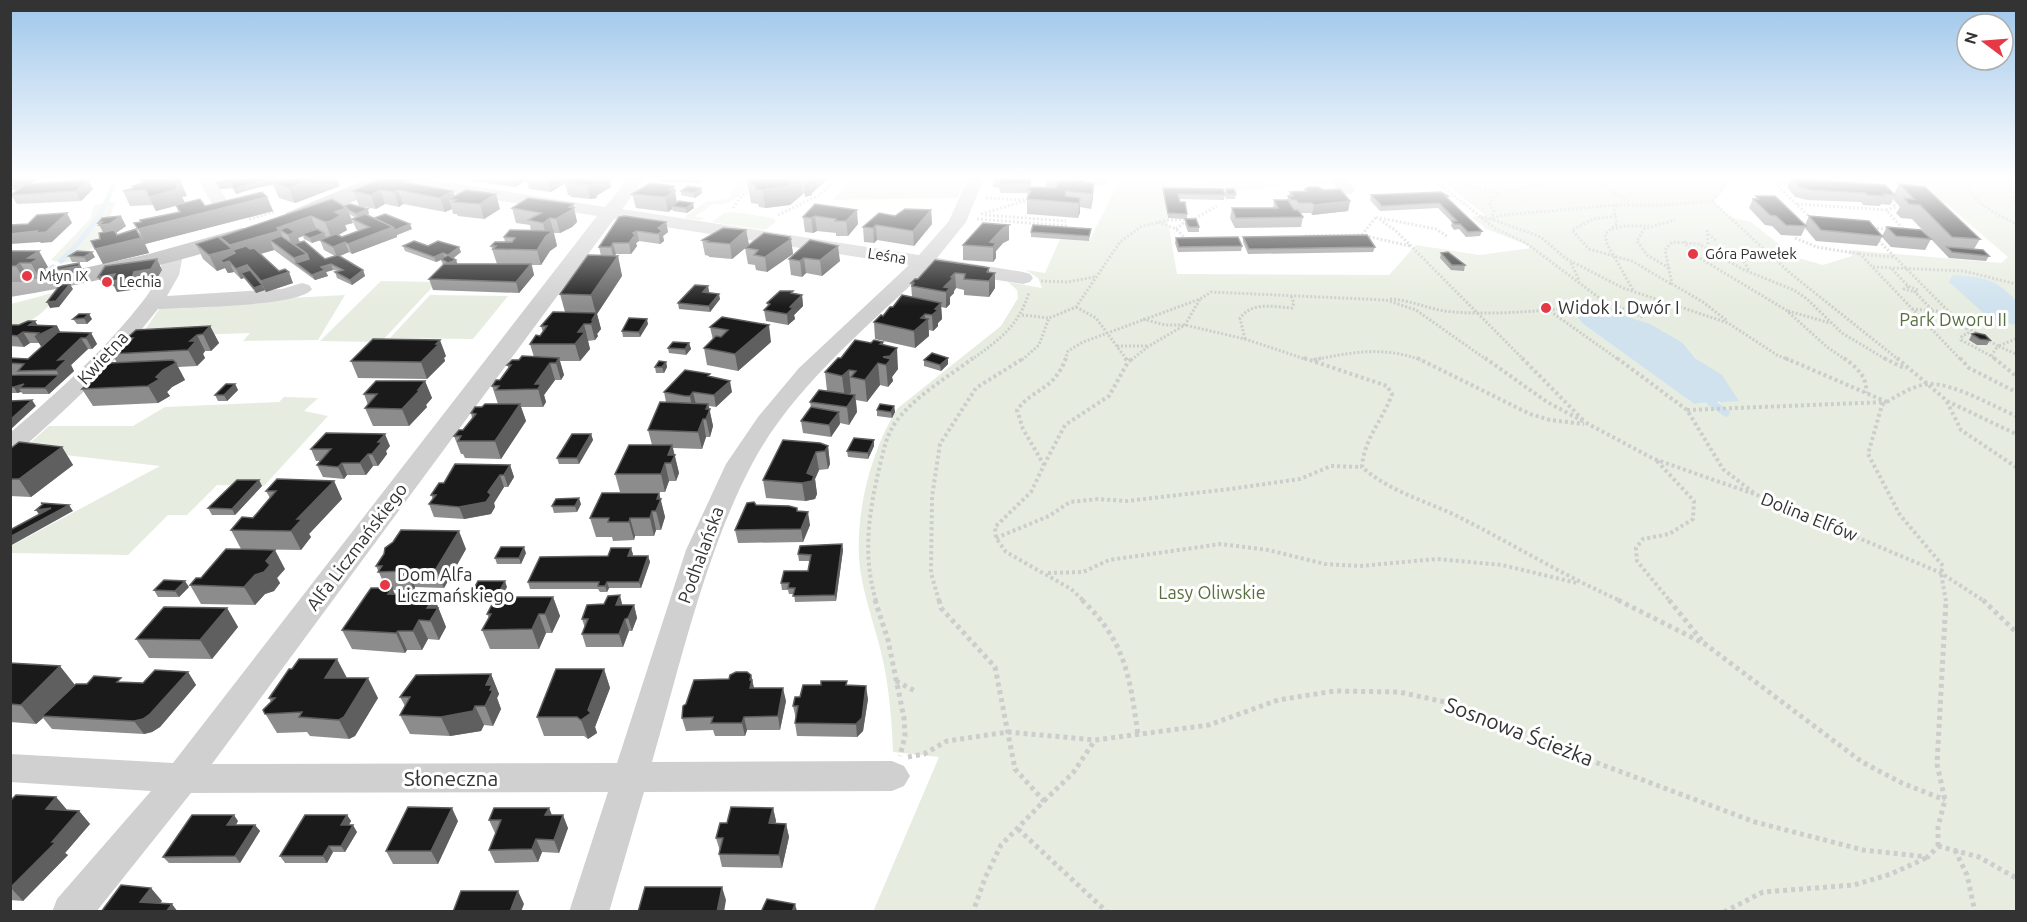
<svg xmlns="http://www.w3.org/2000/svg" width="2027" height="922" viewBox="0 0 2027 922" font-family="Ubuntu,sans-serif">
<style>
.green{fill:#e6ecdf;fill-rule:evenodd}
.water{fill:#cfe2ee}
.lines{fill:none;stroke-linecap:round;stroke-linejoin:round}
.stream-far1{stroke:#cfe2ee;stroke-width:5}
.stream{stroke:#cfe2ee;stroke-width:7}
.path-far2{stroke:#cdcdcd;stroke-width:3;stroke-dasharray:2 2;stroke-linecap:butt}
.path-far1{stroke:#cdcdcd;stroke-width:4;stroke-dasharray:3 3;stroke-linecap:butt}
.path{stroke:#cdcdcd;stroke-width:5;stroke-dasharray:4 4;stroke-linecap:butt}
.minor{fill:#d0d0d0;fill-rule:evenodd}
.major{fill:#ababab;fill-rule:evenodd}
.wall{fill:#8c8c8c;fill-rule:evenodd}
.shaded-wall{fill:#5f5f5f}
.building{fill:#1a1a1a;stroke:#5f5f5f;stroke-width:1.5}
.poi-dot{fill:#e63946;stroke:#fff;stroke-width:2}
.labels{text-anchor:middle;stroke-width:6;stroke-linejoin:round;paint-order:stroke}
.far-poi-label{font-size:15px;fill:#333;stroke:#fff;text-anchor:start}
.far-street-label{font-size:15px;fill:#333;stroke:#fff}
.poi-label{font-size:18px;fill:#333;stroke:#fff;text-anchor:start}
.park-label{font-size:18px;fill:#56703f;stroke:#fff}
.street-label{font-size:18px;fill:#333;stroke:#fff}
.near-street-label{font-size:21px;fill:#333;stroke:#fff}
</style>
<rect width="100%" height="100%" fill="#fff"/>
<path class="green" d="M740 178H760C746 190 733 207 713 204L694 217 704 218 700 220 684 218 705 202 728 199Z
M855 178H966L957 198 832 200Z
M1121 178H1162L1167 182 1182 185 1207 183 1216 178H1261C1273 190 1301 185 1317 182L1321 178H1326L1332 183 1223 192 1163 193 1177 274 1389 275 1416 245 1479 255 1531 248 1525 244 1486 229 1472 217 1485 215 1438 178H1733L1714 203 1730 217 1751 222 1795 257 1823 265 1852 256 1850 250 2001 263 2008 257 1944 202 1902 190 1890 178H2016V911L873 912 939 757 893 752C892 721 889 686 882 656 876 630 867 606 862 580 851 528 869 452 898 408L1001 326 1018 298 1017 290 1008 282 1042 288 1038 278 1026 270 1045 273 1060 239 1089 241ZM1578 316 1683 343 1695 358 1721 375 1720 403 1694 404 1583 324Z
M116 201C106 230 88 273 51 260L90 219 94 205Z
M733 212 773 218 776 222 765 230 712 222 724 213Z
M381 281 437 282 381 342 320 341Z
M60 291C49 308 32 326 11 325V304Z
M345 295 318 340 243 341 250 333 140 337 162 305Z
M430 295 508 296 473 339 390 338Z
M284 397 318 398 304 411 328 416 264 486 217 485 187 515H168L128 555 11 553V546L160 466 22 450 49 426H133L165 407 279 402Z"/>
<path class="water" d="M1955 275C1987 278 1993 278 2016 300V325L1990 319 1949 282 1952 276Z
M1596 310 1612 312 1650 324 1683 343 1695 358 1722 375 1739 401 1694 404 1583 324 1577 316Z"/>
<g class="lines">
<path class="stream-far1" d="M61 261C85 237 104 215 114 182L111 178
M43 274 53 267"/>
<path class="stream" d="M1710 402 1726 413"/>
<path class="path-far2" d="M70 178 105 184
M1432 178 1496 229 1526 243 1602 300 1643 317
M1455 178 1474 189 1500 193
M1568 178 1500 193 1492 199 1490 204 1494 212 1491 219 1541 237 1565 258 1623 288 1728 323 1777 355 1789 360
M1600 178 1606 186 1630 204
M1769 178 1812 219
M1964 178C1971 203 1995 213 2016 224
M2014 178 2007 181 2016 203
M1360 179 1381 178
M44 183 57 178
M1776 183 1792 184
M986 198 1026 200
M1712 201 1730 178
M1797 204 1886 210 1905 231
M1616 205 1614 211 1617 224 1605 234 1607 244 1633 290
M733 208 739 199 751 189
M1886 210 1896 207 1889 199
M981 214 1032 199
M778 215 818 196 838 178
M985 215 1066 221
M1616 216 1593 219 1572 230 1589 249 1632 261 1671 284
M1376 217 1395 230 1524 360
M1481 217 1491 219 1503 215 1616 205H1663L1712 201 1790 273 1899 360
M1380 218 1436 229 1448 237
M249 219 274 212
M977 219 1068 226
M1158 222 1176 229 1186 239
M1873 228 1889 229
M1176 229 1187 220
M1612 229 1626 226H1649
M1707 230 1708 246
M1708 234 1717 241
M1362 235 1376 217
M1305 236 1362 235 1410 246
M1795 238 1817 247 1860 254
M1876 238 1960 323 1980 335
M1684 241 1693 254 1786 310 1827 347 1846 360
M1893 257 1860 254 1961 360
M1744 261 1749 271
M1571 263 1579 280
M1873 267 1964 271 2016 284
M1669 268 1647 255 1637 241 1644 229 1675 220
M1892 269 1908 286 1918 290 1915 292 1933 311
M1041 281 1067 282 1095 277
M1908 286 1904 289 1915 292
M1390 299C1412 300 1432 311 1454 312 1506 316 1560 308 1612 305
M1076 307 1096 318 1127 360
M1580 308 1598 318
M1547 309 1619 360
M1912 309 1947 312
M1788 311 1830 323
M1022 315 1049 318
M1143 319 1165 325H1185L1245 339 1308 360
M1726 320 1703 302 1672 284 1665 250 1672 242 1699 244 1742 269 1794 290 1807 299 1842 333 1887 360
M1966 328 1968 333 1962 336 1961 340 1991 356
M1245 339 1240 318C1253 301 1273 307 1292 308L1294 303 1291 296
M1986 339 1998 346 1991 356 1996 360
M2016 339 1998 346 2016 354
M1117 346H1148
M971 360C999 340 1019 326 1029 292
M1022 360 1039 345 1049 318 1076 307 1120 242 1142 226 1168 220 1194 219 1217 206
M1065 360 1068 351 1083 342 1200 299 1211 292 1386 300 1416 310 1487 360
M1131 360 1149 346 1185 325 1200 299
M1314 360C1351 352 1384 346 1421 360"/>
<path class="path-far1" d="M1066 358C1053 392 1034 387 1017 410L1023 429 1044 465 1031 492 995 527 996 538 1006 552 1071 589 1084 601
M1125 358 1128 362
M1304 358 1387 386 1392 394C1383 420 1364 438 1362 467 1389 491 1423 500 1455 515 1511 543 1564 576 1621 601
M1417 358 1530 414 1550 420 1584 424
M1485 358 1547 402 1654 459 1757 495 1941 573 1984 601
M1522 358 1583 420
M1617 358 1687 410 1723 469 1754 493
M1785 358 1887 402
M1844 358C1856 367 1868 377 1866 393
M1884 358 1906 369
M1897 358 1946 400 1961 430 2016 467
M1960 358 1969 368 2016 392
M1994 358 2016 376
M1314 360 1321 358
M1947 401 2016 434
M1687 410 1886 402
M1657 461 1694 501 1693 519 1669 534 1643 539 1636 548 1637 561 1670 601
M1044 465 1065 425 1109 396 1128 362 1133 358
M996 538 1049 516 1070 502 1098 499 1127 501 1230 489 1300 479 1331 466 1362 467
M1048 573 1083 572 1109 560 1221 544 1268 550 1325 564 1360 566 1437 559 1502 565 1577 583
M876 601C862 555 869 511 880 465 884 448 887 433 898 419 918 394 948 377 973 358
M939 601 931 573 932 497 940 444 976 388 1024 358
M1946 601 1941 573 1943 566 1900 515 1868 454 1882 405C1895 397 1913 385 1929 384 1953 383 1993 406 2016 416"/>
<path class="path" d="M875 600 888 640 904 718 905 736 900 756
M939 600 941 608 995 667 1015 769 1044 801 1001 845 985 878 973 912
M1082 600C1126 642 1130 678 1138 735
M1618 600 1705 644 1862 762 1902 783 1945 800
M1669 600 1703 642
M1983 600 2016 632
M896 681 915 691
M908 757 924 754 947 741 1008 732 1095 740 1209 725 1278 700 1335 691 1399 692 1459 705 1568 752 1755 822 1863 850 1928 857 1938 846
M1044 801 1073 773 1095 740
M1018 829 1107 912
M1938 846V827L1945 800 1937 764 1946 600
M1938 846 1979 857 2016 878
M1955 850 1967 875 1975 912
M1724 912 1763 892 1854 885 1891 874 1926 858"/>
<path class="minor" d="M197 178H213L237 217 234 221H222Z
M380 178H420L605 207 629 178H646L622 209 919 255 949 221 968 178H984L966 222 937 258 1023 272 1030 274 1033 278 1030 282 1023 284 928 269C866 328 793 387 752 464 705 553 680 666 652 762L892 761 904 766 910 776 904 786 892 791 644 792 609 912H569L608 792 191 793 96 912H52L57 899 151 791 10 782V754L173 763 597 216 388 183 382 182ZM614 219 909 265 799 368 758 417 726 464 686 550 617 763 212 764Z
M1089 178H1106L1108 181 1106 185C1098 187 1093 185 1089 178Z
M1329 178H1346L1355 190 1352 194H1340Z
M173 249 180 251 183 255 179 275 167 296 282 289 302 283 309 285 312 289C300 307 184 307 158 309 117 362 69 407 19 451L10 453V433C59 391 108 347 146 297 151 290 157 280 159 273 162 265 162 257 166 251Z"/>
<path class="major" d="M370 178H400L397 183 302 223 294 225 286 223 282 218 286 213Z
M242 228 250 230 254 235 250 240C171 263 92 284 10 297V281L61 273 149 254Z"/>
</g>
<path class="wall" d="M10 178 40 179 30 184 88 180 93 189 81 201 17 204 11 195 20 189 16 190H10Z
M279 178 280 181 284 179 283 178H337L340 186 295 203 279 198 273 184 252 189 236 194 233 188 220 189 216 182Z
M471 178H609L611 187 596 196 597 198 590 199 571 197 570 195H568L565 183 551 192 529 189 527 180 515 187 471 181Z
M661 178H702L699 183 662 182Z
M750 178H829L812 193V195L805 197V194H803L790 205 765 208 759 207 758 204 751 203 747 180Z
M993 178H1037V180H1031V187L1046 188V178H1078V180L1085 182 1094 183 1093 197 1091 209 1080 207 1078 218 1027 214V193H1001L999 188 993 187Z
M1791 178 1894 194 1899 184 1980 239 1974 249 1989 256 1986 261 1949 258 1912 219 1901 218 1896 213 1900 207 1893 199 1890 205 1881 204 1880 206 1863 205 1861 202 1807 200 1795 197 1787 187Z
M412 184 453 191 454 196 500 209 484 219 458 216 457 214H453L452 209 445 212 403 204 399 207 385 204 376 209 359 206 353 191Z
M674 186 677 202 694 208 687 213 673 211 672 209 668 212 636 208 632 194Z
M133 188 187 196 182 197 185 203 205 206 267 197 273 211 145 244 149 253 103 264 91 241 100 239 103 232 98 223 126 226 116 233 117 235 140 233 134 223 179 213 176 206 156 211 153 205 130 206 123 191Z
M701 188 702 193 695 198 681 195V191Z
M1163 188 1225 195 1224 200 1179 199 1180 202 1187 214V219L1168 218 1163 193Z
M1226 189 1236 194 1235 199H1226L1225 194Z
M1305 189 1324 190 1350 201 1348 211 1312 215 1311 213H1300L1303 217 1301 227 1235 228 1230 218 1232 208H1273L1274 200H1287L1290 192 1305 191Z
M1371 195 1448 196V198L1482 231 1480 236 1466 237 1459 229 1454 230 1451 226 1452 222 1438 208 1380 211 1370 200Z
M1756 196 1805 225 1809 216 1882 236 1887 227 1931 239 1925 250 1891 247 1882 237 1877 246 1816 241 1805 228 1801 236 1781 235 1772 226 1765 225 1749 208 1753 199H1755Z
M573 204 577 222 572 227 560 233H554L557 246 550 251 541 265H532L534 275 519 293 433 290 429 279 443 265 441 260 436 262 405 251 403 246H428L461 252 453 258 457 264H497L491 246 505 242 504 237 531 231 530 225 516 223 512 208Z
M815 204 858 224 848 236H836V233L817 231 813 233 805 232 803 217Z
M343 206 369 214 367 215 374 218 412 229 397 235V237L352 254 349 252 340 256 363 270 365 276 352 285 337 278 335 272 338 271 333 270 326 272 328 276 315 280 274 250 260 254 293 283 266 292 265 290 256 293 244 278 241 279 234 272 228 273 225 268 217 271 203 259 196 244 222 240 220 237ZM349 214 356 218 352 219 356 229 359 231 342 237 338 235 347 230 345 225 353 223ZM303 236 304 239 312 243 320 240 324 250 335 256 325 259 300 242 298 238Z
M931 210 932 224 914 246 877 240 874 243 864 242 863 227 895 216Z
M619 217 666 222 668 232 663 236 664 241 660 244 639 241 636 243 637 246 631 254H616L614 256H618L622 276 597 314 601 329 597 334 598 336 595 340 588 341 590 349 580 361H560L564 375 561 380H555L544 395 546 402 543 407H521L526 421 501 459 465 458 463 454H461L454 436 463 430 472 418 471 413 482 407 498 404 492 386 500 380 509 369 507 365 519 360 534 357 530 344 540 336 543 332 541 326 565 312 560 294 601 256 599 247Z
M1185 219 1199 227V232H1188L1185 224Z
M1009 225V240L1003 243 996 251V258L993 262 963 260V245Z
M1091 229 1089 241 1031 237V232Z
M746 230 749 245 732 259 709 257V256L705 255 702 240Z
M790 237 793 254 767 272 756 270 755 265 748 264 745 248Z
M1243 237 1375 247 1373 252 1248 254 1243 242Z
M1176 238 1242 246 1241 251 1178 252 1175 243Z
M810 240 840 261 822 276 806 273 802 277 791 275 789 259Z
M10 251 48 267 45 269 48 274 40 279H30L25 282H10Z
M1441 253 1465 265 1464 271 1451 270 1440 258Z
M69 256 95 257 87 262H72Z
M935 260 989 268V272L995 288 989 297 964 295V290L956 288 954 291V293L950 297V304L946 308 941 307 942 319 938 323V326L933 331 929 330V336L915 348 875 339 874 322 883 316 893 307 912 297 911 283 918 279Z
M708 286 709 292 708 293 720 299 710 312 679 309 678 303Z
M793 293 802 295 803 306 794 315 795 319 788 325 766 321 764 310 768 306 767 303Z
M79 314 92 319 87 324H77L73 319Z
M722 317 771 342 738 371 707 365 704 348 713 340 710 327Z
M648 324 640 337H623L622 331Z
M10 325 57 326 60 332 91 333 97 344 92 349H88L71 365 74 371 49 394H23L21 392 17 393H10V375H20L10 374V358L28 359 42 347 40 343H30L24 347 10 346Z
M210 326 219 343 211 351H205L203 354 205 358 197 366 178 367 185 380 172 387 167 392 170 396 158 403 93 406 82 389 88 384 85 379 117 363 112 354 129 342 127 338Z
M1972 334 1990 340 1987 345H1977L1969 340Z
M689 343 691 349 686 355 669 353 668 348Z
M883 345 898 369 892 377 893 381 888 387 880 385 867 402 856 400 857 412 849 425 840 423 831 437 803 433 801 421 811 407 810 402 827 391 825 372 841 358Z
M446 356 444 358 445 361 427 379 358 378 351 361Z
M948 358V364L941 371 924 366V360Z
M666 362 667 367 664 373H656L655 367Z
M711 377 732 392 716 407 709 406 713 426 710 437H706L702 449 673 448 679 473 676 481H669L665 492H620L615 474 652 445 648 430 666 402 664 392Z
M425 381 432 398 426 405 427 407 409 426H373L365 408 368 405 364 394Z
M235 384 238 390 227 401H218L215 395Z
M894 406 895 412 892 418 877 416V410Z
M591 434 593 440 579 464H559L557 458Z
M874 440V446L868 459 848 457 847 451Z
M390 446 386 451 387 454 378 466H373L366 475H347L344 479 323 477 317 465 320 461H316L311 449Z
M828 446 830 464 828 469 819 470 815 479 817 494 815 499 805 501 766 498 763 480Z
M62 447 73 465 31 497 10 496V449Z
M510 465 514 477 508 487H504L494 503 495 507 491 514 464 519 434 517 429 504 433 499 431 495 444 483Z
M259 480 262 486 235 515H212L208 508Z
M334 481 342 499 309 534 311 537 301 550 241 549 231 530 253 518 270 498 266 491Z
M659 493 665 517 661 530H656L654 536H635L634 540 613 541 612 537H596L590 518Z
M581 504 577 512 554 513 552 506Z
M756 505 798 511 810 525 803 542 738 543 735 530Z
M842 544 843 550 836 601 795 602 794 594H789L788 590H782L781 583 808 571 810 561H799L798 554Z
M466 549 444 588 415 587 414 590H393L395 594 434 597 446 627 439 640 428 639 422 650H407L405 653 352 649 342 630 386 588 376 566Z
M526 553 521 564H497L495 558Z
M633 554 632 556H648L650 562 641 588H609L607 592H600L598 589H530L528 582 608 556Z
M285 569 277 578 280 583 274 591 265 594 255 605 201 604 190 585 201 578Z
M189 587 179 597H158L154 590Z
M507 587 502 597H553L560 616 552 633H546L539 649H490L482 630 489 618 487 614 496 598H475L472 592Z
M623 605H634L637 618 632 631H629L623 647H586L582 634 585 628 582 619Z
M227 608 238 627 212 659 149 658 136 639Z
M10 663 75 685 124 682 143 683 188 672 196 685 160 727 152 732 144 734 52 729 43 718 36 724 10 722Z
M604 669 610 688 595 727 597 733 588 739 584 736H544L537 717Z
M491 674 499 694 497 698 501 709 493 726 484 725 481 731 450 736 410 734 400 715 405 706 400 697Z
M751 675 754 688 786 701 780 730H747L745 736H715L713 730 686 731 682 718 729 679Z
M347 678 378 698 355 736 349 739 310 736 307 732 277 733 263 710 271 702 269 698Z
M847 685 868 699 863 731 857 737 797 736 795 723 796 719 793 706 800 697Z
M56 797 67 810 79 811 90 824 65 853 68 855 23 901 10 900V801Z
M549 808 552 815 568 828 559 853 542 852 538 862 495 863 489 850 496 833H495L489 820Z
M773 808 776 821 775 823 786 824 789 837 782 868 722 867 719 854 720 851 716 838 727 823Z
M347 815 351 821 349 825 357 832 345 852H333L327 863H285L280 856Z
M238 821 236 825H255L260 831 240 863H169L163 857Z
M458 821 438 864H393L386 851Z"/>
<path class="shaded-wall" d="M16 178H40V179L16 190 10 181Z
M279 178 281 183 252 189 236 194 234 189 250 184Z
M303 178H337L340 186 295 203 289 188Z
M410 178 415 193 404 182Z
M512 178H526L527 180 515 187Z
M547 178H568L565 180V183L551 192Z
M599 178H609L611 187 596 196 597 198 590 199 587 185Z
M797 178H801L803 194 790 205 765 208 763 190Z
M803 178H829L812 193V195L805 197Z
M88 180 93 189 81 201 76 191Z
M181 182 187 196 182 197 185 203 156 211 149 197 175 183Z
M231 183 233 188 220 189 217 184Z
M1094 183 1093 197 1091 209 1092 194Z
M674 186 677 205 672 206V209L668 212 665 197 669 190Z
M701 188 702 193 695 198 694 193Z
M380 190 385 204 376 209 371 195Z
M398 190 403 204 399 207 394 192Z
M453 191 456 200 449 199 452 209 445 212 440 198Z
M496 194 500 209 484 219 480 204Z
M267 197 273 211 145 244 149 253 103 264 95 249 105 235 98 223 121 216 126 226 116 233 121 242 141 238 143 239 138 229Z
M1080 198V213L1078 218 1079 203Z
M1350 201 1348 211 1312 215 1314 205Z
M693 203 694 208 687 213 686 208Z
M573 204 577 222 572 227 560 233 556 219Z
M347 208 353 223 345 225 347 230 337 236 331 237 325 222 335 212Z
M368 209 369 214 358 219 356 214Z
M857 210 858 224 848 236 846 221Z
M931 210 932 224 914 246 913 231Z
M67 213 72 223 52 242 41 243 40 242 10 244V234Z
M311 216 317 231 302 234 303 236 298 238 302 248H293L288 235 280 230 285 243 270 240 274 250 239 260 235 253 233 251 239 264 229 261 234 272 228 273 225 268 217 271 209 255 231 249 230 245Z
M815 216 817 231 813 233 811 218Z
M550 218 557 246 550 251 541 265 537 250 546 236 543 223Z
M666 222 668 232 663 236 664 241 660 244 658 228Z
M410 224 412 229 397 235V237L352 254 348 244 393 227Z
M876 225 877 240 874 243 873 228Z
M1009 225V240L1003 243 996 251V258L993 262V247L990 242 1003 228Z
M746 230 749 245 732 259 730 244Z
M637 231 639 241 636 243 637 246 631 254 629 243 633 233Z
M324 233 326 238 312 243 310 238Z
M790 237V239H791L793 254 767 272 765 257Z
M345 242 349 252 337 257 333 247Z
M613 243 616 254 613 257 611 247Z
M838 246 840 261 822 276 820 260Z
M459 247 461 252 450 261 448 255Z
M39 251 48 267 45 269 48 274 40 279 28 258Z
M92 252 95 257 87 262 84 257Z
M443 253 445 258 436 262 434 257Z
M307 254 312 264 296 263 294 258Z
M618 256 622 276 597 314 601 329 597 334 598 336 595 340 591 324 592 320 596 314 591 295Z
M804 258 806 273 802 277 800 261Z
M157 259 162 270 156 280 139 282 138 289 117 292 114 286 104 287 98 277 134 272Z
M456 260 458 265 450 268 448 263Z
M20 263 30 279 25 282 16 266Z
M79 263 82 268V271L60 276 57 270Z
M331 264 333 270 326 272 328 276 315 280 312 275 321 267Z
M531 264 534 275 519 293 516 282Z
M247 265 252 276 241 273 244 278 241 279 236 269Z
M989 268V280L995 273V288L989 297V281L987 272Z
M363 270 365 276 352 285 350 280Z
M289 272 293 283 266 292 261 281Z
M955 273 956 288 954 291V293L950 297V304L946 308V292L944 287Z
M70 284 73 289 59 307 50 308 47 302Z
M262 285 265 290 256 293 254 288Z
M708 286 709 292 704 298 703 292Z
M719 294 720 299 710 312 709 306Z
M802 295 803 306 794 315 795 319 788 325 787 314 790 307Z
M941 303 942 319 938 323V326L933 331 932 315 935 309Z
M89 314 92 319 87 324 84 318Z
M925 314V322L928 319 929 336 915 348 914 331 921 318Z
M647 319 648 324 640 337 639 332Z
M35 321 42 332 39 333 29 325Z
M584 324 590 349 580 361 575 344 578 332Z
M769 325 771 342 738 371 735 354Z
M57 326 63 337 42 348 35 337Z
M210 326 219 343 211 351 203 334Z
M23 332 30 343 24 347 17 336Z
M91 333 97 344 92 349 86 338Z
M197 335 205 351 203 354 205 358 197 366 188 350 190 341Z
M81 338 88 349 71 365 74 371 49 394 45 388 59 375 56 370 58 360Z
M440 340 446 356 444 358 445 361 427 379 421 362Z
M883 342 884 357 897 348 898 369 892 377 893 381 888 387 886 365 880 344Z
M689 343 691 349 686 355 685 349Z
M559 358 564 375 561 380 556 363Z
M948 358V364L941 371 940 365Z
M666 362 667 367 664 373 662 367Z
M176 363 185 380 172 387 167 392 170 396 158 403 148 386 163 370Z
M550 363 555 380 544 395 546 402 543 407 538 389 535 384Z
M878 363 880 385 867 402 865 380Z
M849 370 851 392 845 399 842 376Z
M425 381 432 398 426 405 427 407 409 426 402 409Z
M730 381 732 392 716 407 714 395Z
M24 384 19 388 21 392 17 393 14 387Z
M235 384 238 390 227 401 224 395Z
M693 392 696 404 692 408 690 396Z
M855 395 857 412 849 425 847 407Z
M32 400 36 406 10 430V420Z
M520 404 526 421 501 459 495 441Z
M708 404 713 426 710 437 706 419V409Z
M894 406 895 412 892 418 891 412Z
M839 412 840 424 831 437 829 425Z
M703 419 706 437 702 449 698 432Z
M385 434 390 446 386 451 387 454 378 466 372 454 378 442Z
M591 434 593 440 579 464 577 458Z
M874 440V446L868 459V453Z
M672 445 679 473 676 481 671 463 668 455Z
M828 446 830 464 828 469 825 451Z
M62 447 73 465 31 497 19 479Z
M816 452 819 470 815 479 817 494 815 499 805 501 802 483Z
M368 454 373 466 366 475 360 463Z
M342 463 347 475 344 479 338 467Z
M665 463 669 481 665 492 661 474Z
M510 465 514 477 508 487 504 475Z
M500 475 504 487 494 503 495 507 491 514 464 519 459 507 488 492Z
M259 480 262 486 235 515 232 509Z
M334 481 342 499 309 534 311 537 301 550 291 531 297 519Z
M659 493 665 517 661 530 656 511 657 499Z
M579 498 581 504 577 512 575 506Z
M69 505 73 511 10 546V537L40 516 36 510Z
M652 511 656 530 654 536 650 518Z
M808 512 810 525 803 542 801 529Z
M630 518 635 536 634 540 629 522Z
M459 531 466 549 444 588 436 569Z
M842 544 843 550 836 601 835 595Z
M524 547 526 553 521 564 519 558Z
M631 548 633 554 630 562 628 556Z
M275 550 285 569 277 578 280 583 274 591 265 594 255 605 244 587Z
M648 556 650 562 641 588 639 582Z
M407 569 415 587 414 590 405 571Z
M185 581 189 587 179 597 175 591Z
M505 581 507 587 501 598 499 592Z
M607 582 609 588 607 592 605 586Z
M392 588 401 607 388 594Z
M422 595 427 607 434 597 446 627 439 640 420 597Z
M620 595 623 608 616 605Z
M553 597 560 616 552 633 545 614Z
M634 605 637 618 632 631 628 618Z
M227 608 238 627 212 659 200 640Z
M539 614 546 633 539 649 532 629Z
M625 619 629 631 623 647 619 634Z
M419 620 428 639 422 650 413 631Z
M398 631 407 650 405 653 396 633Z
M337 659 347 678H325Z
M60 666 75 685 42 716 43 718 36 724 21 705Z
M604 669 610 688 595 727 597 733 588 739 581 720 588 710Z
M188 672 196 685 160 727 152 732 144 734 134 721Z
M491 674 499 694 497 698 501 709 493 726 485 706 486 685Z
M751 675 755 693 750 688V680Z
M368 678 378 698 355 736 349 739 339 720Z
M866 686 868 699 863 731 857 737 856 724Z
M783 688 786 701 780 730 778 716Z
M475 706 484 725 481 731 450 736 441 717Z
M744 717 747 730 745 736 742 723Z
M56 797 67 810 46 809Z
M452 808 458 821 438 864 431 851Z
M549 808 554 821 545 815Z
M773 808 776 821 772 836 769 823Z
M79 811 90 824 65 853 68 855 23 901 11 888Z
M234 815 238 821 232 831 227 825Z
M347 815 351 821 345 831 341 825Z
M563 815 568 828 559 853 554 840Z
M786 824 789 837 782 868 779 855Z
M255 825 260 831 240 863 235 856Z
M353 825 357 832 345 852 341 846Z
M536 839 542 852 538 862 532 849Z
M329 846 333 852 327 863 323 856Z
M722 887 726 900 724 912H717Z
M151 888 162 901 153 912 140 902Z
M518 891 524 904 521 912H510Z
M172 904 178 912H166Z
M795 904 797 911 796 912H792Z"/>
<path class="building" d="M140 178H179L181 182 175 183 178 189 149 197 146 190 123 191 133 188 132 186 143 183Z
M233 178H278L250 184 234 189 231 183 217 184 216 182Z
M287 178H317L289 188 273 183Z
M382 178H410L404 182 453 191 440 198 398 190 394 192 380 190 371 195 353 191Z
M569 178H599L592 182 593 184 587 185 567 183 570 181 565 180Z
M750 178H797L787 186 763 190 756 189 755 185 749 184 753 181 747 180Z
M997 178H1031L1030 183 1008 184H1001L999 178Z
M1791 178 1885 185 1895 195 1883 194 1885 196 1868 195 1865 193 1811 190 1799 187Z
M88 180 76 191 11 195 26 184Z
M1085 180V182L1094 183 1092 194 1066 191 1065 196 1080 198 1079 203 1027 199 1031 191 1027 189 1032 187 1056 188 1058 181Z
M650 183 674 186 669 190 675 191 665 197 632 194Z
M1899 184 1925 187 1980 239 1952 237 1920 205 1909 204 1904 198 1914 199Z
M688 186 701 188 694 193 681 191Z
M1308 187H1318L1324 190 1340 189 1350 201 1314 205 1312 203H1299L1296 200H1291L1288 196H1293L1290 192 1307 191 1305 189Z
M1163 188 1223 189 1225 195 1178 194 1180 202H1185L1187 214 1168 213Z
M1226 189H1234L1236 194H1227Z
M466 190 496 194 480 204 453 202 456 200 449 199Z
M262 192 267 197 138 229 134 223 141 222 140 220 180 212 176 205 200 199 205 206Z
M1441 192 1448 196H1445L1482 231 1468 232 1460 224H1455L1452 221H1457L1439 203 1382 206 1371 195Z
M1756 196H1775L1806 226 1786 225 1776 216 1770 215 1753 199H1759Z
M528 198 573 204 569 207 574 208 568 212 556 219 550 218 543 223 528 220 541 213 512 208Z
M332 199 347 208 335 212 341 215 331 221 325 222 311 216 277 228 279 231 230 245 220 237Z
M1274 200H1288L1294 210H1298L1303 217 1236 218 1232 208H1278Z
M679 201 693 203 686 208 672 206Z
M350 204 368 209 356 214 347 209 343 206Z
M815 204 857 210 846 221H835L836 219 815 216 811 218 803 217Z
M905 209 931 210 913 231 876 225 873 228 863 227 879 213 895 216Z
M67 213 46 232 35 233 37 231 10 234V225L28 224 37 215Z
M365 214 393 227 348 244 345 242 333 247 320 240 336 234 342 237 369 227 352 219Z
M385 214 410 224 395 230 393 227 374 218Z
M121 216 109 224 99 225 102 222 98 223 102 218Z
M625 216 666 222 658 228 662 231 658 234 637 231 633 233 635 235 629 243H613L611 247H599L619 217Z
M1809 216 1869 221 1882 236 1821 230Z
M1185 219H1196L1199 227H1189Z
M983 223 1009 225 1003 228 990 242 996 243 993 247 963 245Z
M1033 225 1091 229 1089 236 1031 232Z
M287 227 295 232 288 235 280 230Z
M1887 227 1921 230 1931 239 1896 236Z
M723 228 746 230 730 244 707 242 708 241 702 240Z
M136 229 141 238 95 249 91 241 100 239 99 233 114 230 117 235Z
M317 229 324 233 310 238 302 234Z
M510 230 553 231 546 236 537 250 493 249 496 246H491L495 242H512L515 238 504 237Z
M764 233 790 237 789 238 791 239 765 257 754 255 758 250 745 248Z
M1367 235 1375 247 1249 249 1243 237Z
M281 236 307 254 294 258 270 240Z
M218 237 232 249 209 255 196 244Z
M1238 237 1242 246 1179 247 1176 238Z
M810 240 838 246 820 260 804 258 800 261 789 259Z
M304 241 325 259 338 255 363 270 350 280 335 272 343 270 331 264 321 267 325 270 312 275 296 263 309 259 307 254 294 244Z
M414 241 428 246 438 241 459 247 448 255 443 253 434 257 403 246Z
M246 246 250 249 254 248 279 271 285 269 289 272 261 281 247 265 236 269 229 261 223 263 221 260 235 253 233 250Z
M1947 247 1983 250 1989 256 1952 252Z
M10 251H39L28 258H39L31 263H20L16 266H10Z
M77 251 92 252 84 257 69 256Z
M1448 252 1465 265H1452L1441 253Z
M448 255 456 260 448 263 441 259Z
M588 255 618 256 591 295 560 294Z
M157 259 151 269 134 272 132 278 111 281 115 274 98 277 105 266Z
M935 260 984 267 989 268 987 272 995 273 989 281 964 279 965 274 955 273 951 277 953 278 944 287 950 288 946 292 912 286 914 283H911L915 279H918Z
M79 263V266L57 270 58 267Z
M444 264H531L516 282 429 279Z
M250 270 262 285 254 288 241 273Z
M70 284 56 301 47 302 60 285Z
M695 285 708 286 703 292 719 294 709 306 678 303Z
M780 291H793L791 293 802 295 790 307 793 308 787 314 764 310 770 304 767 303Z
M902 295 941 303 935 309 938 310 932 315 925 314 921 318 928 319 914 331 874 322 881 315 883 316 890 307H893Z
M553 312 596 313 592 320H594L591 324H584L578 332H585L575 344H530L536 335 540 336 547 326H541Z
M79 314H89L84 318 73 319Z
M722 317 769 325 735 354 704 348 716 336 721 337 728 330 710 327Z
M629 318 647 319 639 332 622 331Z
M28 321H35L29 325 57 326 35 337 39 333 23 332 17 336 10 335V325H19Z
M210 326 203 334 197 335 190 341H196L188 350 112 354 120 345H127L133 338H127L136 330Z
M58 332 91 333 86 338H81L58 360 67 359 56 370 18 371 24 364 10 363V358L28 359Z
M1976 333 1985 335 1990 340 1980 339 1972 334Z
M373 339 440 340 436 344H439L421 362 351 361Z
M855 340 871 343 874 340 883 342 880 344 897 348 890 356 883 357 891 359 886 365 878 363 865 380 851 377 856 371 849 370 842 376 825 372 838 358H841Z
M673 342 689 343 685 349 668 348Z
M932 353 948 358 940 365 924 360Z
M522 356 559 358 556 363H550L535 384H541L538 389 496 390 499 386H492L496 380H500L511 365H507L512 360H519Z
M173 360 176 363 163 370 156 377 160 379 148 386 82 389 91 381 85 379 89 375 101 372 109 363Z
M659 361 666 362 662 367H655Z
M685 370 710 374 708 376 730 381 714 395 693 392 690 396H685L664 392Z
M10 375H59L45 388H19L24 384 14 387H10Z
M376 381H425L418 390H420L402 409 365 408 377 394H364Z
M226 384H235L224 395H215Z
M819 390 855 395 847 407 810 402Z
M32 400 10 420V401Z
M660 402 708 404 706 409H710L706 419H703L698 432 648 430Z
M485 404H520L495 441H458L461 436H454L459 430H463L476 414 471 413 475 407H482Z
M880 404 894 406 891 412 877 410Z
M811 407 839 412 829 425 801 421Z
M326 433 385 434 378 442H382L372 454H368L360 463H342L338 467 317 465 331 449H311Z
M572 434H591L577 458H557Z
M854 438 874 440 868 453 847 451Z
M783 440 820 443 828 446 825 451 816 452 807 473 814 476 812 481 802 483 763 480Z
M19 442 62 447 19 479H10V449Z
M629 445H672L668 455H675L671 463H665L661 474H615Z
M455 464 510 465 504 475H500L488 492 491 495 486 502 459 507 429 504 436 495H431L439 483H444Z
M277 479 334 481 297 519H302L291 531 231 530 242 517 253 518 276 491H266Z
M237 480H259L232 509 208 508Z
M602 493H659L657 499H661L656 511H652L650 518H630L629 522H608L609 518H590Z
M579 498 575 506H552L556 499Z
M754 502 756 505 789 506 797 508V511L808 512 801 529 735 530 747 503Z
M41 503 69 505 10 537V530L51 508 36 510 43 504Z
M401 530 459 531 436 569H407L405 571 378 572 382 566H376L384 554 385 548 393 542Z
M842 544 835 595 793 596 795 588H788L789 583H781L784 571H808L811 555 798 554 800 546Z
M501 547H524L519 558H495Z
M611 548H631L628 556H648L639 582H607L605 586H598L599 582H528L540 557 608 556Z
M226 549 275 550 266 561 270 565 264 572 255 575 244 587 190 585 196 578H201Z
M164 580 185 581 175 591 154 590Z
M478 581H505L499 592H472Z
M371 588H392L388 594 422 595 420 597H434L427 608H438L430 621 419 620 413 631H398L396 633 342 630Z
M620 595 616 605H634L628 618 625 619 619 634H582L588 619H582L587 605 604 604 608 596Z
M496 597H553L545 614H539L532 629 482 630 491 614H487Z
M164 607 227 608 200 640 136 639Z
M299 659H337L325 678H368L344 717 339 720 299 717 302 712 265 714 263 710 275 698H269L289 669H292Z
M10 663 60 666 21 705 10 704Z
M556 669H604L588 710 591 713 581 720 577 717H537Z
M155 670 188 672 150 714 143 719 134 721 42 716 76 684H87L94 676 121 678 117 682 143 683Z
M736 672H747L751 675 750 680H752L750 688H783L778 716 744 717 742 723H711L713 717 682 718 683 706 686 704 694 680 729 679 730 675Z
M491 674 486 685H492L490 690H493L485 706H475L473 711 441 717 400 715 410 697H400L416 675Z
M821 681H847L846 685 866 686 862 718 856 724 795 723 798 706H793L795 697H800L803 685H821Z
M16 795 56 797 46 809 79 811 52 842H56L10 888V801Z
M408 807 452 808 431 851H386Z
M731 807 773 808 769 823 786 824 779 855 719 854 723 838H716L720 823H727Z
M494 808H549L545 815H563L554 840 536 839 532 849 489 850 501 820H489Z
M192 815H234L227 825H255L235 856 163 857Z
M305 815H347L341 825H353L341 846H329L323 856H280Z
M121 885 151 888 140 902 172 904 166 912H101Z
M645 887H722L717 912H638Z
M461 891H518L510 912H453Z
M767 899 795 904 792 912H761Z"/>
<linearGradient id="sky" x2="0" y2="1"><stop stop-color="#9ec6ea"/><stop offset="0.58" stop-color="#fff"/><stop offset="1" stop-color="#fff" stop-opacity="0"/></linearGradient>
<rect width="2027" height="307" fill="url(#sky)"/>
<g class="poi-dot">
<circle cx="1693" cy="254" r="6"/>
<circle cx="27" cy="276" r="6"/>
<circle cx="107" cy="282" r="6"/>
<circle cx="1546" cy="308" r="6"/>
<circle cx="385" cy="585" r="6"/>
</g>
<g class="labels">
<g class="far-poi-label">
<text x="1705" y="259">Góra Pawełek</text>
<text x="39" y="281">Młyn IX</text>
<text x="119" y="287">Lechia</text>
</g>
<g class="far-street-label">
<text transform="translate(887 256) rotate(9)" y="5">Leśna</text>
</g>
<g class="poi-label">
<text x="1558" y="314">Widok I. Dwór I</text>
<text x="397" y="581">Dom Alfa<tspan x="397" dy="21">Liczmańskiego</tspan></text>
</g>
<g class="park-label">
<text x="1953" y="326">Park Dworu II</text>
<text x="1212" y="599">Lasy Oliwskie</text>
</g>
<g class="street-label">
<text transform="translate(103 358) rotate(-47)" y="6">Kwietna</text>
<text transform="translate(1809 517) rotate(22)" y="6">Dolina Elfów</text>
<text transform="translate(357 547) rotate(-53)" y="6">Alfa Liczmańskiego</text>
<text transform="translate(701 555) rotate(-70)" y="6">Podhalańska</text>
</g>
<g class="near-street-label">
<text transform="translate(1519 732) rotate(21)" y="7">Sosnowa Ścieżka</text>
<text x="451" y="786">Słoneczna</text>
</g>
</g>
<rect width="2027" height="922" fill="none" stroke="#333333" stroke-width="24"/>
<g transform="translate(1985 42) rotate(286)"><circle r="28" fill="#ffffff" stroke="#adadad" stroke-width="1.5"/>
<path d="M0-4.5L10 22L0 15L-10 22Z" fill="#e63946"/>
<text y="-9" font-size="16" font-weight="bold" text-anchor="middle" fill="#333333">N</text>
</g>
</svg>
